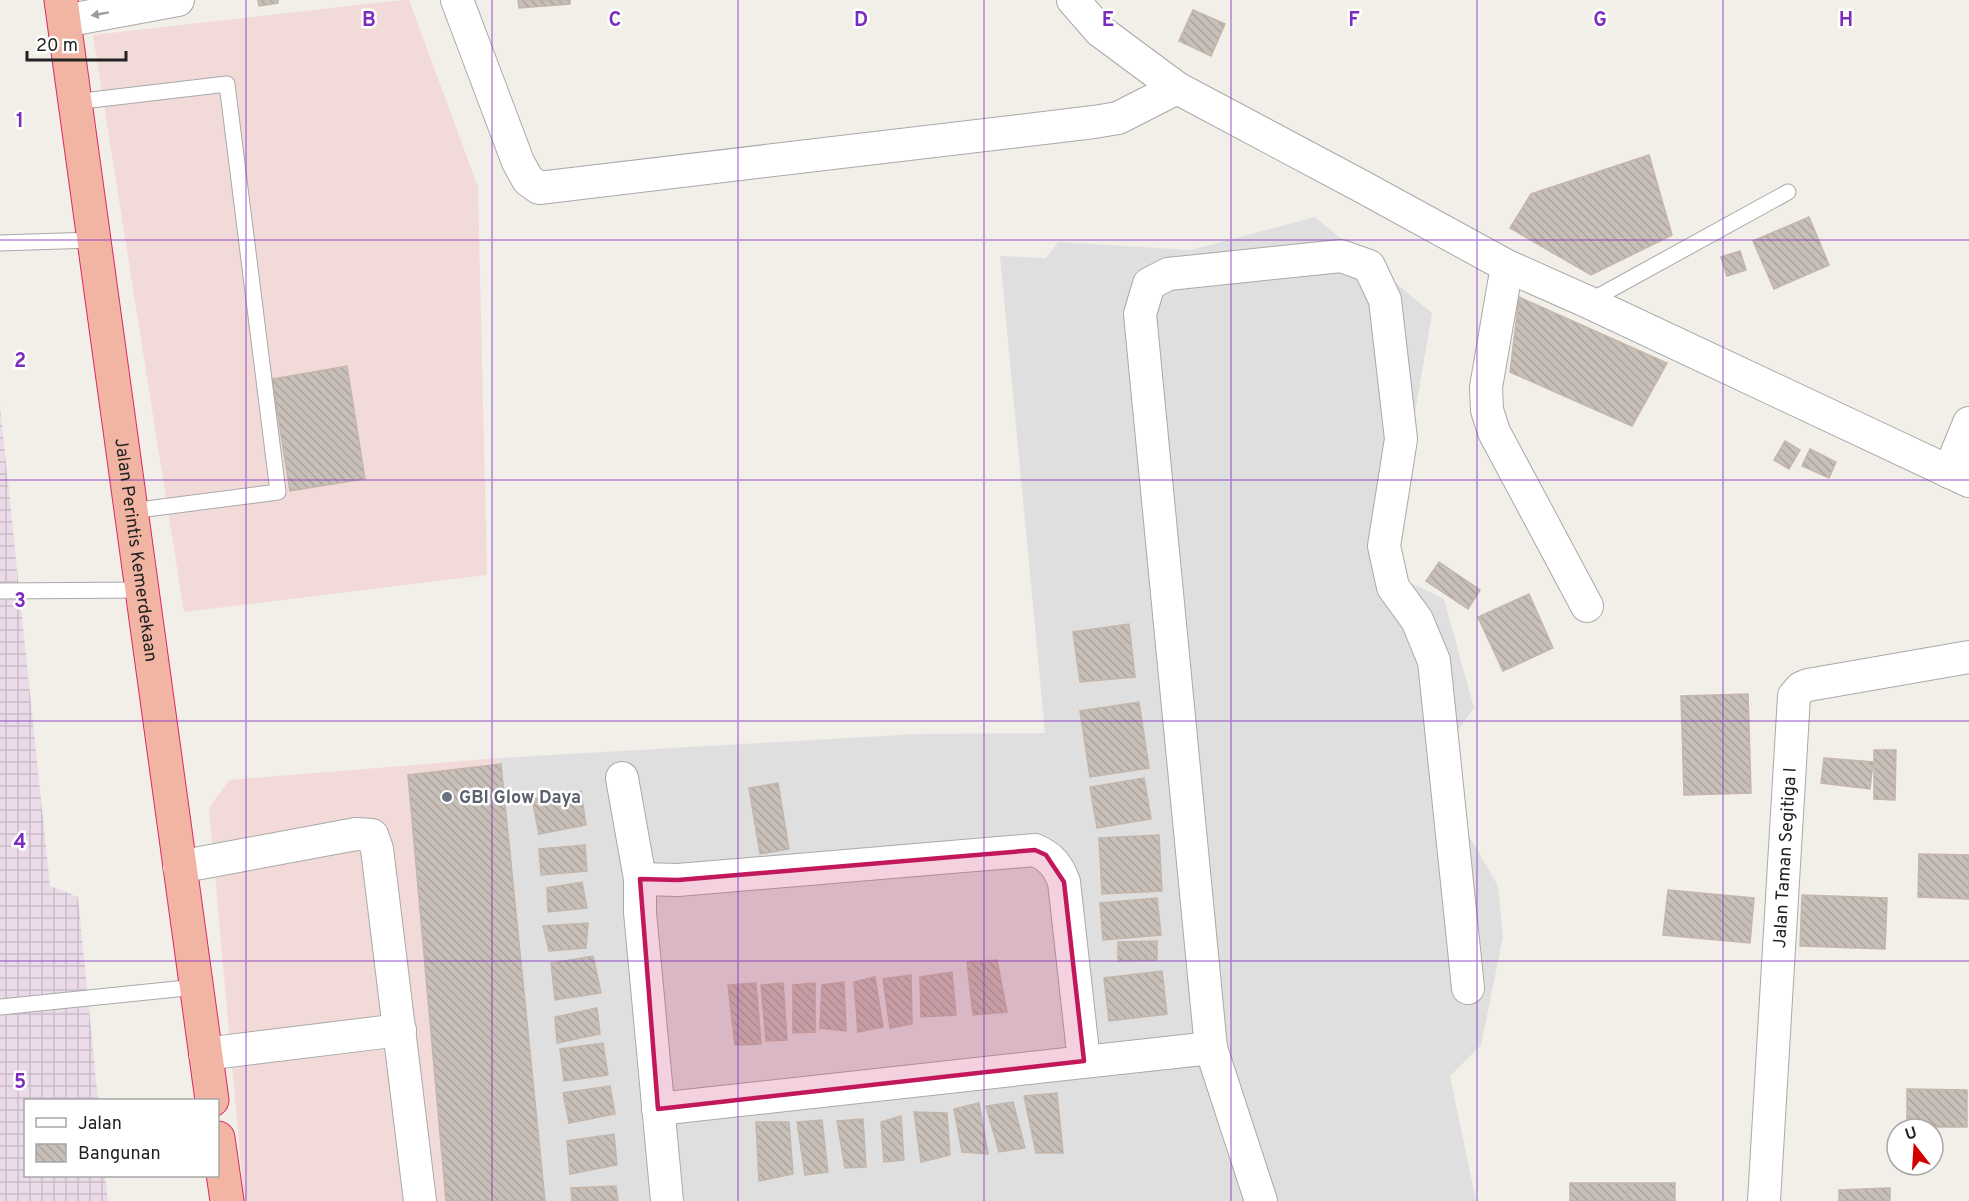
<svg xmlns="http://www.w3.org/2000/svg" width="1969" height="1201" viewBox="0 0 1969 1201" font-family="Overpass,sans-serif">
<style>
.residential{fill:#e0dfdf}
.commercial{fill:#f2dad9}
.industrial{fill:url(#industrial-grid)}
.building{fill:url(#building-back-hatch);stroke:#c4b6ab;stroke-width:1.5}
.lines{fill:none;stroke-linecap:round;stroke-linejoin:round}
.service-casing{stroke:#a9a9a9;stroke-width:17}
.minor-casing{stroke:#a9a9a9;stroke-width:34}
.trunk-casing{stroke:#dc2a67;stroke-width:35}
.service{stroke:#fff;stroke-width:15}
.minor{stroke:#fff;stroke-width:32}
.trunk{stroke:#f2b4a3;stroke-width:33}
.oneway{fill:#9c9c9c}
.marked{fill:#c2185b;fill-opacity:0.2;stroke:#c2185b;stroke-width:4.5;stroke-linejoin:round}
.grid{fill:none;stroke:#7b2cbf;stroke-width:1.5;stroke-opacity:0.55}
.worship-dot{fill:#6b7280;stroke:#fff;stroke-width:2}
.labels{text-anchor:middle;stroke-width:5;stroke-linejoin:round;paint-order:stroke}
.street-label{font-size:18px;fill:#222;stroke:#fff}
.worship-label{font-size:18px;font-weight:bold;fill:#5b616d;stroke:#fff;text-anchor:start}
.grid-label{font-size:20px;text-anchor:middle;font-weight:bold;fill:#7b2cbf;stroke:#fff;stroke-width:5;stroke-linejoin:round;paint-order:stroke}
</style>
<defs>
<pattern id="industrial-grid" width="8" height="8" patternUnits="userSpaceOnUse" patternTransform="scale(1.5)"><rect width="8" height="8" fill="#ebdbe8"/><path d="M0 4h8M4 0v8" fill="none" stroke="#c9bcc7"/></pattern>
<pattern id="building-back-hatch" width="6" height="6" patternUnits="userSpaceOnUse" patternTransform="scale(1.5)"><rect width="6" height="6" fill="#c7bfb8"/><path d="M-1 5l2 2M0 0l6 6M5-1l2 2" fill="none" stroke="#aba49e"/></pattern>
</defs>
<rect width="100%" height="100%" fill="#f2efe9"/>
<path class="residential" d="M1315 217 1432 313 1388 572 1444 599 1474 708 1449 743 1448 787 1468 834 1498 886 1503 937 1481 1045 1450 1076 1476 1201H541L499 758 917 734 1045 733 1000 256 1046 258 1058 242 1191 250Z"/>
<path class="commercial" d="M402 0H409L478 187 487 575 184 612 93 35Z
M499 758 541 1201H244L209 808 229 780Z"/>
<path class="industrial" d="M0 406 50 886 78 897 98 1100H26V1176H105L108 1201H0Z"/>
<path class="building" d="M258 0H278V3L259 6Z
M518 0H570V4L519 8Z
M1193 10 1225 24 1211 56 1179 41Z
M1649 155 1672 235 1591 275 1510 228 1531 194Z
M1809 217 1829 265 1774 289 1753 241Z
M1740 251 1746 270 1727 276 1721 257Z
M1519 297 1667 363 1632 426 1510 372Z
M347 366 365 479 290 491 272 379Z
M1785 441 1800 450 1789 469 1774 460Z
M1810 449 1836 462 1829 478 1802 466Z
M1439 562 1480 590 1468 609 1426 581Z
M1529 594 1553 648 1503 671 1478 617Z
M1129 624 1135 677 1080 682 1073 632Z
M1748 694 1751 793 1684 795 1681 696Z
M1139 702 1149 768 1090 777 1080 711Z
M1874 750H1896L1895 800 1874 799Z
M1824 758 1873 762 1870 789 1821 783Z
M501 764 545 1201H446L408 775Z
M1144 778 1151 819 1097 828 1090 787Z
M778 783 789 849 760 854 749 788Z
M581 791 586 825 539 834 532 799Z
M1159 835 1162 891 1102 894 1099 838Z
M585 845 587 871 541 875 539 849Z
M1919 854 1969 855V899L1918 897Z
M582 882 587 908 548 912 547 888Z
M1668 890 1754 898 1750 943 1663 935Z
M1802 895 1887 898 1885 949 1800 946Z
M1157 898 1161 935 1103 940 1100 903Z
M588 923 586 948 549 951 543 926Z
M1157 941V960L1118 961V942Z
M593 956 601 993 555 1000 551 963Z
M997 960 1007 1012 973 1015 967 962Z
M1162 971 1167 1014 1109 1021 1104 978Z
M952 972 956 1015 921 1017 920 977Z
M911 975 912 1024 890 1028 883 979Z
M875 977 883 1027 858 1032 854 982Z
M844 982 846 1031 820 1028 822 985Z
M756 983 761 1044 735 1045 728 985Z
M783 983 787 1040 766 1041 761 985Z
M815 983V1032L793 1033V985Z
M597 1008 600 1034 557 1043 555 1017Z
M603 1043 608 1075 564 1081 560 1049Z
M610 1086 615 1114 569 1123 563 1093Z
M1907 1089 1967 1090V1127H1907Z
M1057 1093 1063 1153H1036L1024 1096Z
M1013 1102 1025 1148 999 1152 986 1106Z
M979 1103 988 1154 962 1152 954 1109Z
M914 1112 947 1113 950 1155 921 1162Z
M901 1116 904 1160 884 1162 881 1122Z
M863 1119 866 1167 845 1168 837 1121Z
M822 1120 828 1172 805 1175 797 1122Z
M756 1122H789L793 1174 759 1181Z
M614 1134 617 1165 570 1174 567 1141Z
M1570 1183H1627V1201H1570Z
M1627 1183H1675V1201H1627Z
M616 1186 618 1201H572L571 1188Z
M1890 1188V1201H1839V1190Z"/>
<g class="lines">
<g class="service-casing">
<path id="service" d="M74 102 227 84 278 492 131 511
M0 243 93 240
M1588 302 1788 192
M0 591 142 590
M0 1007 196 987"/>
</g>
<g class="minor-casing">
<g id="minor">
<path d="M457 0 518 162 528 180 539 188 1094 122 1118 118 1177 88"/>
<path d="M1073 0 1100 31 1177 88 1361 186 1507 266 1588 302 1969 481"/>
<path d="M64 21 178 0"/>
<path d="M1507 266 1486 387 1487 410 1494 432 1587 606"/>
<path d="M1949 472 1969 423"/>
<path d="M622 778 640 879"/>
<path d="M179 867 356 834 372 835 377 849 420 1201"/>
<path d="M205 1054 400 1030"/>
<path d="M658 1109 1211 1048"/>
<path d="M667 1201 640 912V879L678 880 1035 850C1051 857 1058 866 1064 882L1084 1061"/>
<path d="M1261 1201 1211 1048 1140 314 1149 284 1168 274 1341 256 1369 266 1385 300 1401 439 1384 546 1393 587 1417 620 1434 661 1468 988"/>
<path id="s1" d="M1764 1201 1794 696 1801 688 1808 685 1969 657"/>
</g>
</g>
<g class="trunk-casing">
<g id="trunk">
<path id="s2" d="M61 0 212 1100"/>
<path d="M218 1138 227 1201"/>
</g>
</g>
<use href="#service" class="service"/>
<use href="#minor" class="minor"/>
<use href="#trunk" class="trunk"/>
</g>
<defs><path id="oneway-solid" d="M-6-.8H1V-3.2L6.5 0L1 3.2V.8H-6Z" transform="scale(1.5)"/></defs>
<use class="oneway" href="#oneway-solid" transform="translate(100 14) rotate(170)"/>
<path class="marked" d="M1035 850 1046 855 1064 882 1084 1061 658 1109 640 879 678 880Z"/>
<path class="grid" d="M246 0V1201M492 0V1201M738 0V1201M984 0V1201M1231 0V1201M1477 0V1201M1723 0V1201M0 240H1969M0 480H1969M0 721H1969M0 961H1969"/>
<circle class="worship-dot" cx="447" cy="797" r="6"/>
<g class="labels">
<g class="street-label">
<text dy="6" stroke="none"><textPath href="#s2" startOffset="555">Jalan Perintis Kemerdekaan</textPath></text>
<text dy="6" stroke="none"><textPath href="#s1" startOffset="344">Jalan Taman Segitiga I</textPath></text>
</g>
<g class="worship-label">
<text x="459" y="803">GBI Glow Daya</text>
</g>
</g>
<g class="grid-label">
<text x="369" y="26">B</text>
<text x="615" y="26">C</text>
<text x="861" y="26">D</text>
<text x="1108" y="26">E</text>
<text x="1354" y="26">F</text>
<text x="1600" y="26">G</text>
<text x="1846" y="26">H</text>
<text x="20" y="127">1</text>
<text x="20" y="367">2</text>
<text x="20" y="607">3</text>
<text x="20" y="848">4</text>
<text x="20" y="1088">5</text>
</g>
<rect x="24" y="1099" width="195" height="78" fill="#ffffff" stroke="#a7a7a7" stroke-width="1.5"/>
<rect x="36" y="1118" width="30" height="9" fill="#ffffff" stroke="#a7a7a7" stroke-width="1.5"/>
<text x="78" y="1129" font-size="18" fill="#222222">Jalan</text>
<rect x="36" y="1144" width="30" height="18" fill="url(#building-back-hatch)" stroke="#a7a7a7" stroke-width="1.5"/>
<text x="78" y="1159" font-size="18" fill="#222222">Bangunan</text>
<g transform="translate(1915 1147) rotate(343)"><circle r="28" fill="#ffffff" stroke="#a7a7a7" stroke-width="1.5"/>
<path d="M0-4.5L10 22L0 15L-10 22Z" fill="#d40000"/>
<text y="-9" font-size="16" font-weight="bold" text-anchor="middle" fill="#222222">U</text>
</g>
<path d="M27 51v9h99v-9" fill="none" stroke="#222222" stroke-width="3"/>
<text x="36" y="51" font-size="18" fill="#222222" stroke="#ffffff" stroke-width="4.5" paint-order="stroke">20 m</text>
</svg>
